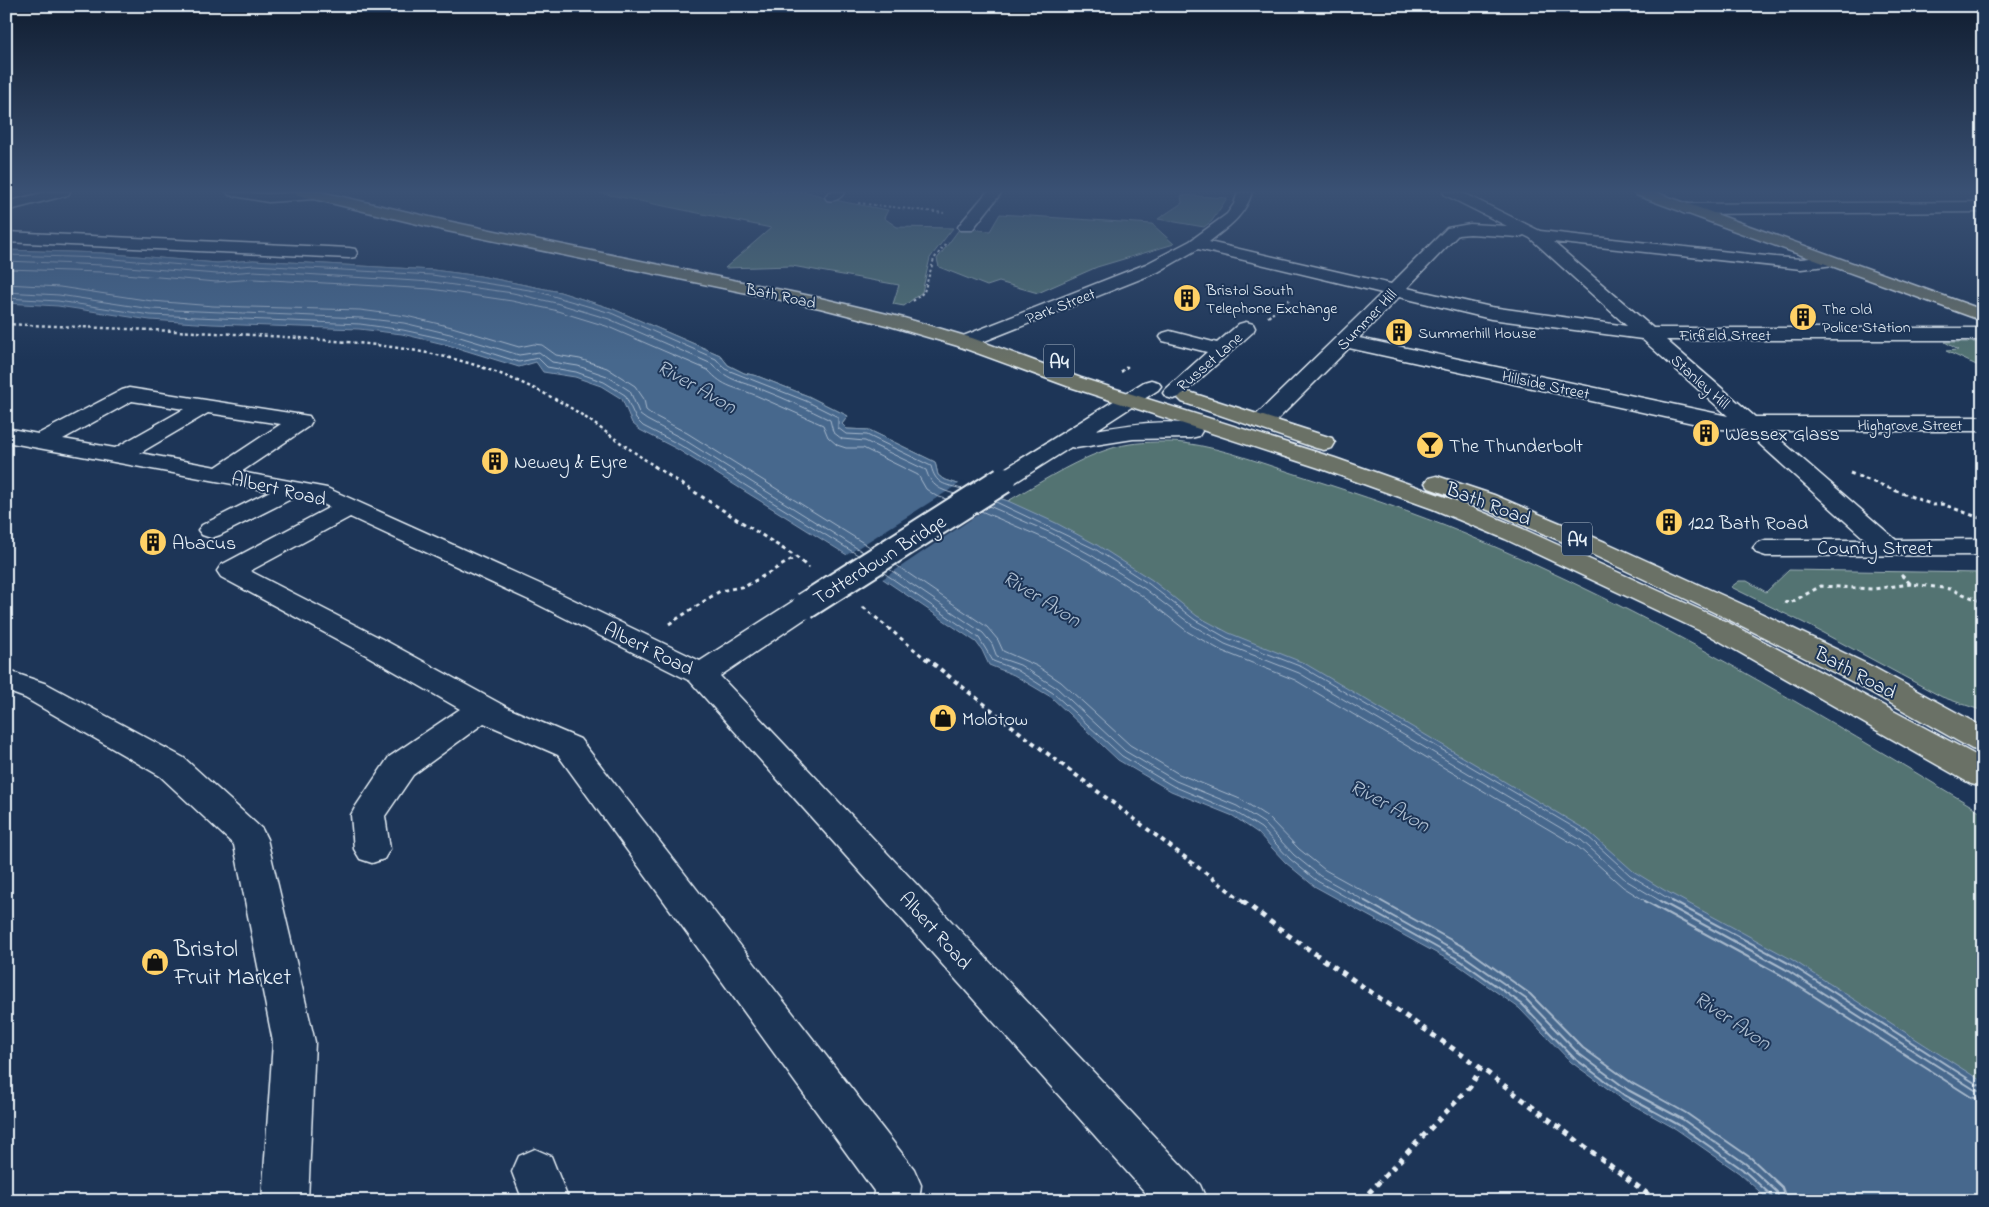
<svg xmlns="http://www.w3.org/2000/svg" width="1989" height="1207" viewBox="0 0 1989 1207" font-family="'Indie Flower',sans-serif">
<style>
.green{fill:#537372;stroke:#9eb2b5}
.water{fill:#47678d;stroke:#879eb8}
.pier{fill:#1d3557}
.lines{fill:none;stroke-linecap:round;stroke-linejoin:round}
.shore-far1{stroke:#a8bacd;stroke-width:1}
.shore{stroke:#a8bacd;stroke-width:2}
.minor-casing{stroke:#e8f1f8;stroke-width:3}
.highway-casing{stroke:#e8f1f8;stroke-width:3}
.path-far4{stroke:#e8f1f8;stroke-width:2;stroke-dasharray:2.5 2.5;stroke-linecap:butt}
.path-far3{stroke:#e8f1f8;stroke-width:2.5;stroke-dasharray:3 3;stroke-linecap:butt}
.path-far2{stroke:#e8f1f8;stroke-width:3;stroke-dasharray:4 4;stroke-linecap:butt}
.path-far1{stroke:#e8f1f8;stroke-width:4;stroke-dasharray:4.5 4.5;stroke-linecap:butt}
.path{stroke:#e8f1f8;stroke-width:5;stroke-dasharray:5.5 5.5;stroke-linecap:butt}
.minor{fill:#1d3557;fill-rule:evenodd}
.highway{fill:#6a7166;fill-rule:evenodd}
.minor-bridge-casing{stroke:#e8f1f8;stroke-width:30;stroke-linecap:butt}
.minor-bridge{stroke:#1d3557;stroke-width:26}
.labels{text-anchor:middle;stroke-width:4;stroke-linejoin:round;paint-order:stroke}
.far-poi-label{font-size:16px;fill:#e8f1f8;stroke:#1d3557;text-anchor:start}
.far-street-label{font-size:16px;fill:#e8f1f8;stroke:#1d3557}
.shield{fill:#1d3557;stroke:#abb9c8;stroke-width:1}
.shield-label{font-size:19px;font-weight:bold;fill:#e8f1f8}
.poi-label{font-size:20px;fill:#e8f1f8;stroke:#1d3557;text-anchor:start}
.street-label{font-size:20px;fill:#e8f1f8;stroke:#1d3557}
.water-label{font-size:21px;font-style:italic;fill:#b0c1d3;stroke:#1d3557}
.near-poi-label{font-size:24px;fill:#e8f1f8;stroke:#1d3557;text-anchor:start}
</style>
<rect width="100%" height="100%" fill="#1d3557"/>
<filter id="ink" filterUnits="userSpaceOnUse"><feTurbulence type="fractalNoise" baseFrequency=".02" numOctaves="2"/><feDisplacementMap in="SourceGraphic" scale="10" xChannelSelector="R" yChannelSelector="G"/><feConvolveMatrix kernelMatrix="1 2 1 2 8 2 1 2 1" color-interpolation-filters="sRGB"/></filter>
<g filter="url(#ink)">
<path class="green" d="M596 192H807L844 202 888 210 884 218 897 227 953 228 930 258 922 292 904 306 893 304 899 285 792 266 725 268 771 228Z
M1181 195 1227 198 1212 221 1204 227 1158 219 1182 203Z
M1000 214 1152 224 1174 244 1097 267 1038 293 999 282 987 286 939 267 937 259 960 228 990 231Z
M6 250 102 253 217 263 253 260 433 270 480 276 560 292 613 309 720 355 728 365 744 373 757 376 808 396 848 416 842 424 847 429 869 430 935 462 938 475 943 479 1008 501C1043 481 1090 450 1130 444 1144 442 1169 441 1184 443 1224 448 1269 466 1308 478 1361 495 1414 513 1465 534 1647 610 1815 712 1983 813V1139L747 398Z
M1945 342H1983V368L1946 351 1958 350Z
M1789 570 1983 573V711L1942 697 1810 626 1731 587 1739 581H1747L1766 592Z"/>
<path class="water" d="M6 250 102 253 217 263 253 260 433 270 480 276 560 292 613 309 720 355 728 365 744 373 757 376 808 396 848 416 842 424 847 429 869 430 935 462 938 475 943 479 1008 501 1056 523 1097 545 1152 580 1197 616 1229 633 1304 663 1588 831 1633 871 1664 890 1791 959 1983 1082V1201H1770L1739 1173 1676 1129 1622 1099 1571 1062 1519 1008 1458 965 1314 886 1286 863 1258 833 1233 816 1171 791 1118 760 1051 697 1014 675 989 665 982 650 976 642 855 560 677 449 640 430 632 423 622 399 601 386 575 377 543 372 536 362 519 367 448 345 402 334 359 329 212 324 150 320 58 306 6 303Z"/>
<path class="pier" d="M962 482 1004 497 881 580 845 556Z"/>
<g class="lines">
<path class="shore-far1" d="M6 255 102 258 217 268 254 265 432 275 536 291 611 313 716 359 725 369 806 401 838 417V428L846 434 867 435 931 466C936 485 944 484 962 489
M6 261 102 265 217 274 254 271 432 282 513 293 556 303 609 319 712 364C730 382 741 381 763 390 786 399 808 409 830 420L833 432 842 439 865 441 926 470C931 486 940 490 955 494
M6 269 101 272 216 282 254 279 431 289 512 301 554 310 606 326 708 370C724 388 735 387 755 395 778 405 800 415 823 425L828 437 837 445 846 448H863L918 475 926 489 936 496 946 499
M6 284 60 287 152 301 213 306 360 310 406 316 452 327 519 347 534 344 542 345 556 355 580 359 607 368 635 386 644 399 646 410 651 414 687 433 870 547
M6 292 59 295 151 309 361 318 404 323 450 334 519 355 539 352 552 362 578 366 607 376 630 391 640 415 647 420 683 439 863 552
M6 298 58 301 150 315 360 324 403 330 449 340 519 362 538 358 547 367 576 372 604 382 625 395 636 419 643 426 680 445 858 555
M996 502 1095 549 1149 584 1195 620 1227 638 1302 667 1585 834 1630 875 1674 902
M989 506 1051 533 1091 555 1145 589 1192 625 1225 644 1299 673 1581 840 1627 881 1662 902
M981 511 1048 540 1088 561 1141 595 1188 632 1222 651 1295 680 1577 846 1623 887 1647 902
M896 565 987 627 998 640 1003 651 1037 666 1061 682 1130 745 1179 774 1240 799 1268 817 1299 849 1325 870 1383 902
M889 569 983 633 992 644 997 657 1020 665 1057 688 1125 751 1176 781 1237 806 1264 823 1294 855 1320 876 1367 902
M884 573 979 638 993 661 1017 670 1053 693 1122 756 1173 786 1235 812 1261 828 1290 859 1317 881 1355 902"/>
<path class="shore" d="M1353 901 1461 961 1522 1004 1574 1058 1624 1095 1679 1125 1742 1169 1771 1195 1773 1201
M1365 901 1464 956 1526 999 1578 1053 1628 1090 1682 1119 1746 1164 1777 1192 1779 1201
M1381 901 1469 950 1530 994 1583 1048 1632 1083 1686 1113 1751 1158 1782 1187 1787 1201
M1645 901 1781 975 1971 1097 1983 1100
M1660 901 1785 969 1975 1090 1983 1092
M1672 901 1788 963 1978 1085 1983 1086"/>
<g class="minor-casing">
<path id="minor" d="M46 192H70L68 195 6 211V202Z
M227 192 268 194 319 192 321 195 319 198 314 199 268 202 229 195Z
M829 192H845C840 199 835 202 827 200L825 197Z
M987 192H1002L972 230H960L958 227 960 224Z
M1238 192H1252C1245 216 1228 227 1209 242L1391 284 1447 228 1470 224 1507 226 1445 195 1443 192H1461L1540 231 1775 257 1801 259 1828 256 1834 257 1836 261 1834 265 1801 269 1553 242 1653 328H1983V340H1666L1755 417H1983V431H1770L1896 540 1983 539V555L1766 556 1757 553 1753 548 1757 543 1766 540H1866L1744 430 1720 429 1349 348 1271 426 1263 428 1255 426 1252 421 1255 416 1382 293 1198 249 1158 272 972 346 965 348 958 346 955 342 958 338 1146 264 1190 241 1227 214 1234 204ZM1470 234 1519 237 1524 235 1530 238 1627 326 1491 307 1407 288 1458 235ZM1399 297 1491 319 1642 339 1728 416 1359 338Z
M1983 202V212L1686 214 1681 212 1678 209 1681 206 1686 204Z
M6 232 349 248 355 249 357 253 355 257 349 258 6 242Z
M1246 322 1253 324 1255 328 1253 332 1180 397 1173 399 1166 397 1163 393 1166 389 1207 352 1163 341 1160 337 1163 333 1170 331 1217 343 1239 324Z
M1151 380 1158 382 1161 386 1158 390 1096 430C1128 425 1167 418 1199 426L1202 431 1199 436 1191 438 1133 439 1076 448 1071 447 1011 485 1003 487 995 485 991 480 995 475 1144 382Z
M129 388 309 416 312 421 309 426 241 472 327 488 549 588 700 661 795 600 805 597 815 600 819 606 815 612 720 676 1200 1185 1207 1201H1153L690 681 529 600 350 517 250 571 386 641 510 709 580 739 914 1169 921 1185 919 1201H873L874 1191 558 755 484 723 413 775 385 816 390 849 384 859 372 863 360 859 354 849 351 815 356 806 389 757 460 709 366 655 221 577 217 571 221 565 330 507 311 499 297 496 220 535 211 538 202 535 198 530 202 525 270 491 6 442V428L38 434 122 390ZM132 401 184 409 115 448 63 439ZM208 413 281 424 216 467 140 453Z
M6 670 47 684 184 758 262 829 267 839 315 1042 308 1201H262L273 1042 234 845 160 776 25 698 6 691Z
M535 1149 551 1156 569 1201H523L512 1172 519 1156Z"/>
</g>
<g class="highway-casing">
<path id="highway" d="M295 192H321L447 221 820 298 904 318 972 338 1081 378 1335 458 1451 499 1523 529 1729 623 1983 759V787L1971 784 1709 635 1505 539 1433 509 1319 468 1067 386 958 346 890 326 820 308 447 231 297 195Z
M1634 192H1655L1983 310V321L1636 195Z
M1189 392 1332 438 1335 443 1332 448 1324 450 1316 448 1182 402 1178 398 1182 394Z
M1437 476 1494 495 1605 542 1746 606 1873 667 1983 727V752L1972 749 1851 681 1726 618 1587 552 1476 505 1429 488 1425 483 1429 478Z"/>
</g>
<path class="path-far4" d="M858 203 944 213
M913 301 924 292 934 259 947 242
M1272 314 1291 298"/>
<path class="path-far3" d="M1268 317 1273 313
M6 324C99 328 193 331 286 337 362 343 436 347 508 377 532 387 557 399 579 413 605 431 630 450 656 467
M1121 372 1128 366"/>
<path class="path-far2" d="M654 466 796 557 809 568
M1850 473 1933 505 1942 504 1980 518
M1901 575 1911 584
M1784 602 1790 603 1821 586 1873 589 1911 584 1950 589 1983 602
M863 607 927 660
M669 624 720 591 746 586 796 557"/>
<path class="path-far1" d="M926 658 1023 735 1244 902"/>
<path class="path" d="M1243 901 1288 935 1481 1068 1657 1201
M1361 1201 1470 1087 1481 1068"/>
<use href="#minor" class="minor"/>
<use href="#highway" class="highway"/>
<g class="minor-bridge-casing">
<path id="minor-bridge" d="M805 606 1003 480"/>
</g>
<use href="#minor-bridge" class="minor-bridge"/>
</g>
</g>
<linearGradient id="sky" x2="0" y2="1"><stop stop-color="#101d30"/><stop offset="0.53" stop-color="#3a5174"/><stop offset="1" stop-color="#3a5174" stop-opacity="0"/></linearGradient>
<rect width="1989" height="361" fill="url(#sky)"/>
<defs>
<g id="building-disc" transform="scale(1.4375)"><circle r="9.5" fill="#ffd166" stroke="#1d3557"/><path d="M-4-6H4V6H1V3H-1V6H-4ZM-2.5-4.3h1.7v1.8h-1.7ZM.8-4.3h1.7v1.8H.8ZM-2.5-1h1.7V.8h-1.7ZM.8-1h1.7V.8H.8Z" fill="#111"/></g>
<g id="bar-disc" transform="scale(1.4375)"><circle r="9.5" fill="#ffd166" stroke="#1d3557"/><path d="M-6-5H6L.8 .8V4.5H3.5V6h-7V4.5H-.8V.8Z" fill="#111"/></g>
<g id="shop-disc" transform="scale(1.4375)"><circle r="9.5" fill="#ffd166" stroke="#1d3557"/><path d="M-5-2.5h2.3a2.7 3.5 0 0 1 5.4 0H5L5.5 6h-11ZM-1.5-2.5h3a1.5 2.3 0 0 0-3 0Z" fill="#111"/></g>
</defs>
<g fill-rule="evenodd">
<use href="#building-disc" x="1187" y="298"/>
<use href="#building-disc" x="1803" y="317"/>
<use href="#building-disc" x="1399" y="332"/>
<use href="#building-disc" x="1706" y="433"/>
<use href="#bar-disc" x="1430" y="445"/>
<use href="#building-disc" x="495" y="461"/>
<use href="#building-disc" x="1669" y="522"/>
<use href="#building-disc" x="153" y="542"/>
<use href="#shop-disc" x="943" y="718"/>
<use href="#shop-disc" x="155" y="962"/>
</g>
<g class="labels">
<g class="far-poi-label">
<text x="1206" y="295">Bristol South<tspan x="1206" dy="18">Telephone Exchange</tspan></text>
<text x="1822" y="314">The Old<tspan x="1822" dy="18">Police Station</tspan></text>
<text x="1418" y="338">Summerhill House</text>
</g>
<g class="far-street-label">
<text transform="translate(781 295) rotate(12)" y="6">Bath Road</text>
<text transform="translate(1060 305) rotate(-21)" y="6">Park Street</text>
<text transform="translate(1366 319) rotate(-46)" y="6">Summer Hill</text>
<text x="1725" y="340">Firfield Street</text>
<text transform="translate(1209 361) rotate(-41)" y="6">Russet Lane</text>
<text transform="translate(1701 381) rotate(42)" y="6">Stanley Hill</text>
<text transform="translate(1546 384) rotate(12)" y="6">Hillside Street</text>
<text x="1910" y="430">Highgrove Street</text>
</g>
<g class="shield">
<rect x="1044" y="344.5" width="30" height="33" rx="4"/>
<rect x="1562" y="522.5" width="30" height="33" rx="4"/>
</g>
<g class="shield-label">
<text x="1059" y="368">A4</text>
<text x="1577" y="546">A4</text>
</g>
<g class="poi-label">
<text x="1725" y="440">Wessex Glass</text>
<text x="1449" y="452">The Thunderbolt</text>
<text x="514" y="468">Newey &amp; Eyre</text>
<text x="1688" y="529">122 Bath Road</text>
<text x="172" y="549">Abacus</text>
<text x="962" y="725">Molotow</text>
</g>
<g class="street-label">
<text transform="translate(279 488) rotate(13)" y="7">Albert Road</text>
<text transform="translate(1489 503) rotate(21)" y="7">Bath Road</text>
<text x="1875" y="554">County Street</text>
<text transform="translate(879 559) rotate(-32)" y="7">Totterdown Bridge</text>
<text transform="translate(649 648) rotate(26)" y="7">Albert Road</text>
<text transform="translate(1856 672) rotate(28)" y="7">Bath Road</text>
<text transform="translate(936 930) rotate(48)" y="7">Albert Road</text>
</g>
<g class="water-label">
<text transform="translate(697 386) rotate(30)" y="7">River Avon</text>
<text transform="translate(1042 598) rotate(32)" y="7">River Avon</text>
<text transform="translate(1390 805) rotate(29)" y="7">River Avon</text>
<text transform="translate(1733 1020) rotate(34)" y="7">River Avon</text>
</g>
<g class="near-poi-label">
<text x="174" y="956">Bristol<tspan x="174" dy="28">Fruit Market</tspan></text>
</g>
</g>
<rect width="1989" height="1207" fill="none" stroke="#1d3557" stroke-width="25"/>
<rect x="12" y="12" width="1964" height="1182" fill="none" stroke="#e8f1f8" stroke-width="2" filter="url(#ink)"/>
</svg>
